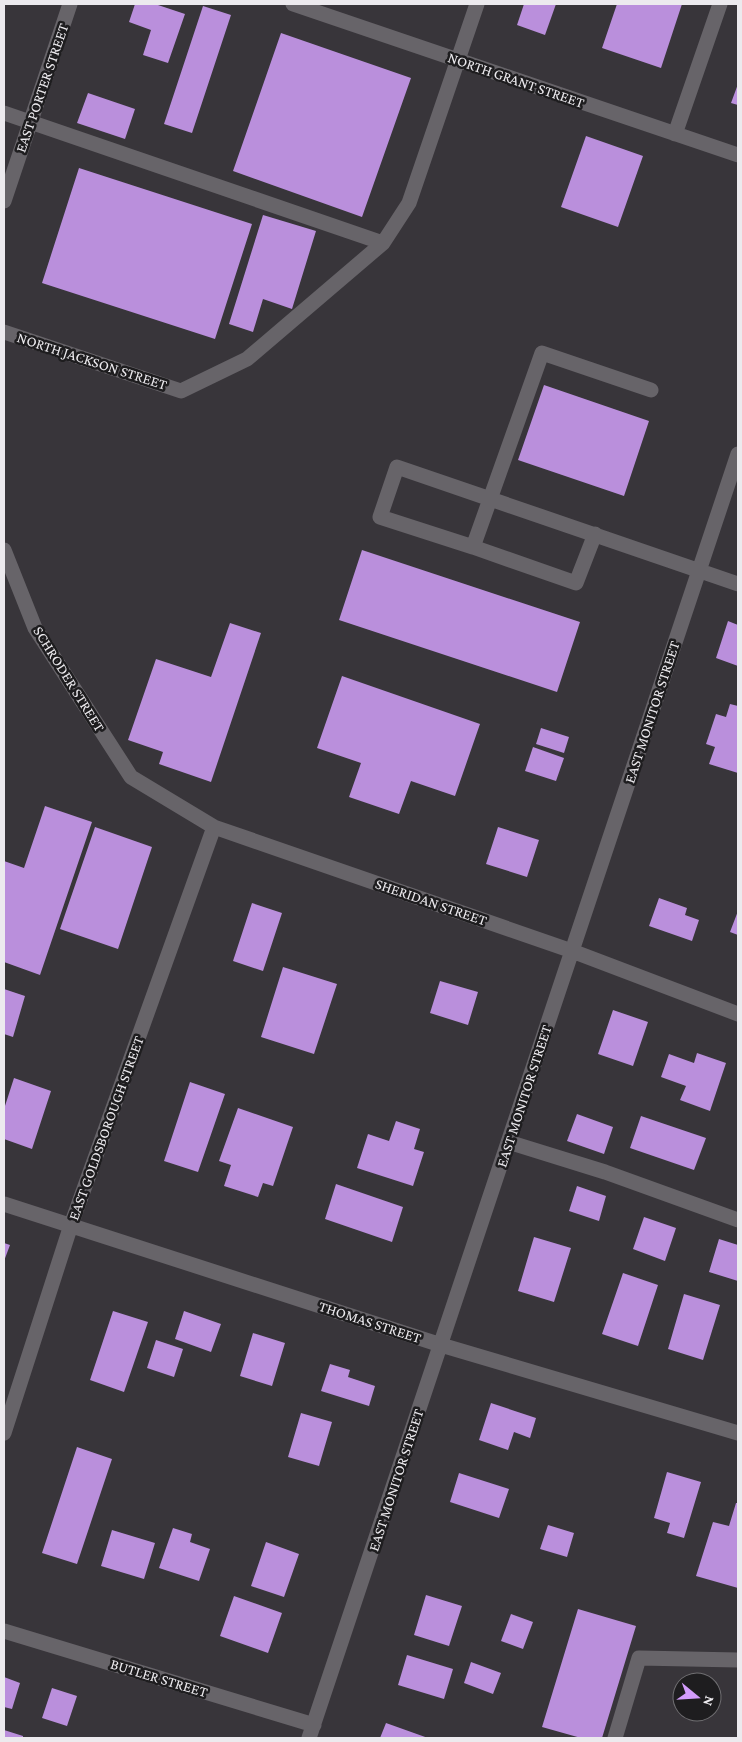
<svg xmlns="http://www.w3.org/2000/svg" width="742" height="1742" viewBox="0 0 742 1742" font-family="'Crimson Pro',serif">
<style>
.building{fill:#ba8fdc}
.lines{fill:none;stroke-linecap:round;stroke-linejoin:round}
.minor{stroke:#676469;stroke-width:15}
.labels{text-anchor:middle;stroke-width:5;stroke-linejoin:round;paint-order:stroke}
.street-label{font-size:15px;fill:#eceaee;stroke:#1e1d1f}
</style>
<rect width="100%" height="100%" fill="#38353a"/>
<path class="building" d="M135 4H155L185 14 168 63 143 55 151 30 129 22Z
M524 4H556L545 35 517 25Z
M617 4H682L661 68 602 48Z
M203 6 231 15 192 133 164 124Z
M281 33 411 78 362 217 233 171Z
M738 84V105L731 103Z
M88 93 135 109 125 139 77 123Z
M586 136 643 156 618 227 561 207Z
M79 168 252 224 215 339 42 283Z
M263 215 316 231 292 309 263 299 253 332 229 324Z
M544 385 649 421 624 496 518 460Z
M362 550 580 622 557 692 339 620Z
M728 621 738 625V666L716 658Z
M230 623 261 633 211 782 159 764 163 752 128 740 156 659 211 677Z
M342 676 480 724 455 796 411 781 399 814 349 797 361 763 317 748Z
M730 704 738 706V773L709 764 715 747 706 744 716 714 726 717Z
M541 728 569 737 564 753 536 744Z
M533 747 564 758 556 781 525 771Z
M45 806 92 822 40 975 4 962V861L24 868Z
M95 827 152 847 118 949 60 929Z
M498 827 539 840 527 877 486 864Z
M659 898 687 908 685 915 699 920 692 941 649 926Z
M252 903 282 913 263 971 233 961Z
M738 911V935L730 932Z
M283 967 337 984 314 1054 261 1037Z
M440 981 478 992 468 1025 430 1013Z
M4 989 25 996 13 1037 4 1034Z
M613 1010 648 1022 633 1066 598 1054Z
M697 1053 726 1063 710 1111 680 1100 686 1086 661 1077 669 1054 694 1063Z
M14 1078 51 1091 32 1149 4 1139V1109Z
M190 1082 225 1094 198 1172 164 1161Z
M238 1108 293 1127 273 1186 263 1183 258 1197 224 1186 231 1165 219 1161Z
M577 1114 613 1127 604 1154 567 1141Z
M641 1116 706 1138 694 1170 630 1148Z
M396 1121 420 1129 414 1149 424 1152 413 1186 357 1168 368 1134 389 1141Z
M336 1184 403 1207 392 1242 325 1219Z
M577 1186 606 1196 599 1221 569 1211Z
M644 1217 676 1228 665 1261 633 1249Z
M534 1237 571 1248 554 1302 518 1291Z
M719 1239 738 1245V1281L709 1272Z
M4 1243 10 1245 4 1261Z
M623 1273 658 1285 638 1346 602 1334Z
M684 1294 720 1305 703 1360 668 1349Z
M113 1311 148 1322 124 1392 90 1380Z
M184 1311 221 1324 211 1352 175 1339Z
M253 1333 285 1343 272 1386 240 1376Z
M156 1340 183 1349 174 1377 147 1368Z
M330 1364 350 1370 348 1377 375 1386 369 1406 321 1391Z
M491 1403 536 1418 530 1438 514 1432 508 1450 479 1440Z
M301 1413 332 1422 319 1466 288 1457Z
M77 1447 112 1459 77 1564 42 1553Z
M667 1472 701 1482 684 1538 667 1533 670 1523 654 1518Z
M459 1473 509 1489 499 1518 450 1502Z
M736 1503H738V1588L696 1576 713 1522 729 1526Z
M548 1525 574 1533 567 1557 540 1549Z
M173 1528 192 1534 190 1542 210 1549 199 1581 159 1568Z
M112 1530 155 1543 144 1579 101 1566Z
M266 1542 299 1554 284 1597 251 1586Z
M426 1595 462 1606 449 1646 414 1635Z
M234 1596 282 1613 268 1653 220 1636Z
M578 1609 636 1626 602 1738H581L542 1727Z
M511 1614 533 1622 523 1649 501 1641Z
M407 1655 453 1669 444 1699 398 1685Z
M471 1662 501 1673 493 1694 464 1683Z
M4 1677 20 1683 12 1709 4 1707Z
M52 1688 77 1696 67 1726 42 1718Z
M386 1723 428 1738H380Z
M4 1730 23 1736V1738H4Z"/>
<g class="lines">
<path class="minor" d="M293 4 738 155
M4 113 383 243
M675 134 720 4
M4 201 70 4
M4 332 181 391 247 359 383 243 409 203 477 4
M651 390 542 353 473 547 380 517 397 467 738 584
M473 547 576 583 595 534
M4 550 35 628 131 777 214 827 572 951 738 1014
M508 1142 605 1172 738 1220
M4 1204 441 1345 738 1433
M4 1433 71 1225 214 827
M4 1631 314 1725
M309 1738 738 454
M615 1738 639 1658 738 1660"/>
</g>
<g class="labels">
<g class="street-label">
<text transform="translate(516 80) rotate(19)" y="5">NORTH GRANT STREET</text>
<text transform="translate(42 88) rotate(-71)" y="5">EAST PORTER STREET</text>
<text transform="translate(92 361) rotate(18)" y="5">NORTH JACKSON STREET</text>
<text transform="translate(69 679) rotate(58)" y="5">SCHRODER STREET</text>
<text transform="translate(652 712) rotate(-72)" y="5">EAST MONITOR STREET</text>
<text transform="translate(431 902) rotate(19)" y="5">SHERIDAN STREET</text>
<text transform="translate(524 1096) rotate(-72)" y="5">EAST MONITOR STREET</text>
<text transform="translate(106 1128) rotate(-70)" y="5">EAST GOLDSBOROUGH STREET</text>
<text transform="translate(370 1322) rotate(18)" y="5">THOMAS STREET</text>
<text transform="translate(396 1480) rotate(-72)" y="5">EAST MONITOR STREET</text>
<text transform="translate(159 1678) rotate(17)" y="5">BUTLER STREET</text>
</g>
</g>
<rect width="742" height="1742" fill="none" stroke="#eceaee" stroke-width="10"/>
<g transform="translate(697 1697) rotate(108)"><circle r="24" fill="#1e1d1f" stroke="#706f72"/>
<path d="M0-4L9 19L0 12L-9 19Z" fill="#d39cfc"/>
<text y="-8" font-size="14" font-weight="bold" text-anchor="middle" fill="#eceaee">N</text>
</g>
</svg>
